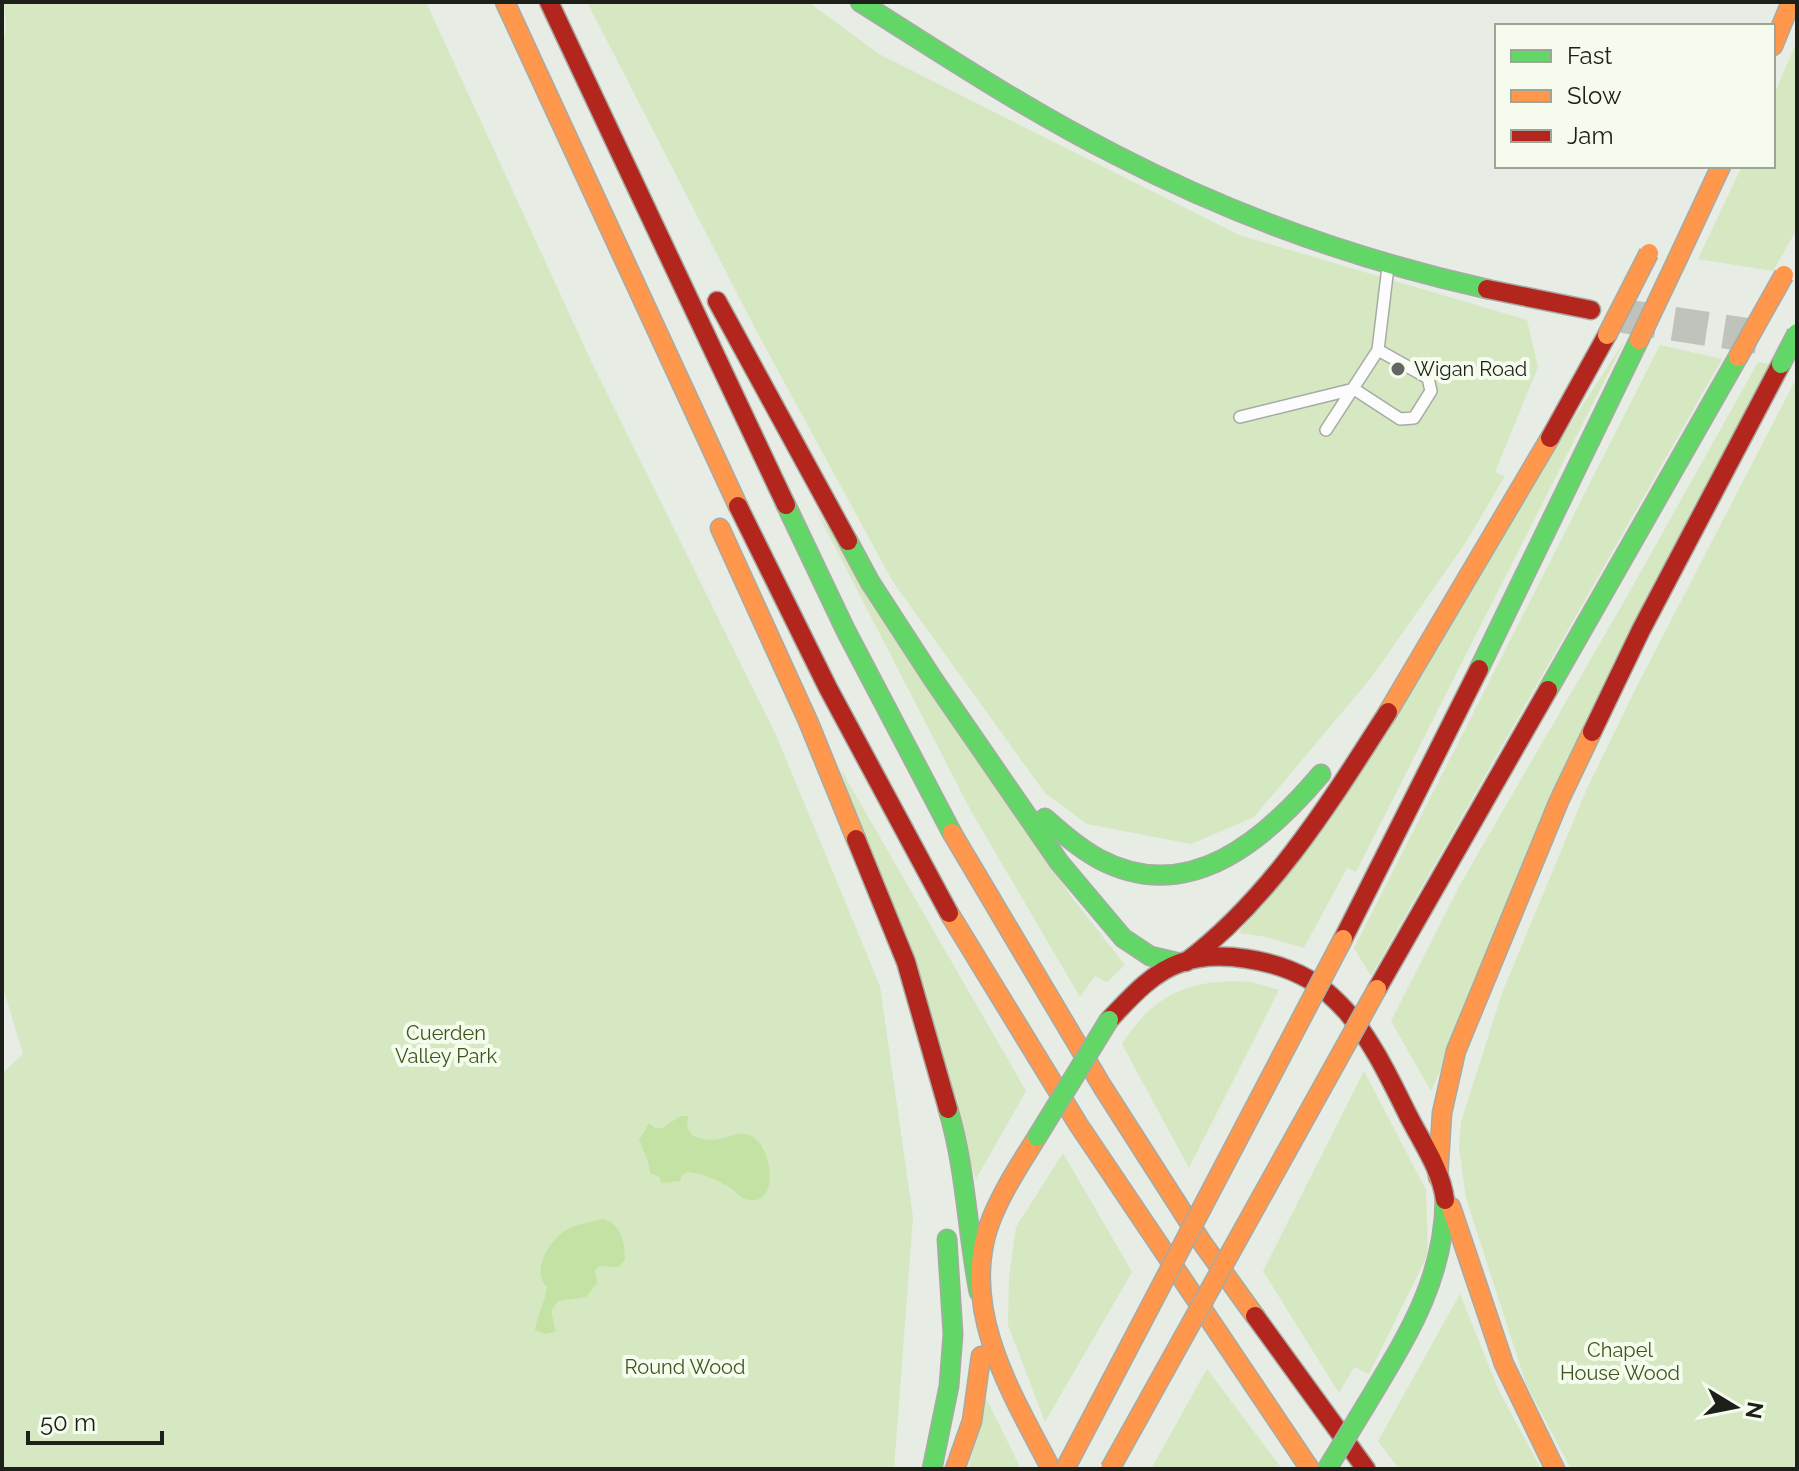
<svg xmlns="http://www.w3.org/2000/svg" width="1799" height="1471" viewBox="0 0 1799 1471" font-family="Raleway,sans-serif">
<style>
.green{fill:#d5e8c1}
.water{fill:#c4e2a4}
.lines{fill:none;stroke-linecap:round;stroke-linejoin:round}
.primary-tunnel{stroke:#bfc3bc;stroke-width:34;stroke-dasharray:34 17;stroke-linecap:butt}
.lane-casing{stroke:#a7aaa4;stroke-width:14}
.fast-casing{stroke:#a7aaa4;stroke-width:21}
.slow-casing{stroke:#a7aaa4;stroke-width:21}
.jam-casing{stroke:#a7aaa4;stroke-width:21}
.lane{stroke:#fbfcfb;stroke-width:11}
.fast{stroke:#63d668;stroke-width:18}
.slow{stroke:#ff974d;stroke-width:18}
.jam{stroke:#b3261e;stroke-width:18}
.fast-bridge-casing{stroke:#a7aaa4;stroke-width:21;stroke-linecap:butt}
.slow-bridge-casing{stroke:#a7aaa4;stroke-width:21;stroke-linecap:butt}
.fast-bridge{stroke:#63d668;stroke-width:18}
.slow-bridge{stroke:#ff974d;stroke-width:18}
.poi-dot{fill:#646761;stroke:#f5fced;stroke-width:3}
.labels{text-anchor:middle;stroke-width:8;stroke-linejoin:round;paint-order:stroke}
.poi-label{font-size:20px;fill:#1d1f1a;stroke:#f5fced;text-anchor:start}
.park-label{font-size:20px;fill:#3c551a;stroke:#f5fced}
</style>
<rect width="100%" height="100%" fill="#e7ece4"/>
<path class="green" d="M4 2H426L591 361 776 735 880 986 913 1217 894 1469H2V1074L23 1054 2 984V49L6 27Z
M587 2H808L879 54 1239 235 1527 320 1538 367 1495 472 1505 476 1466 542 1371 678 1254 817 1191 844 1087 824 1045 793 893 582 757 332Z
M1797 41V229L1773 271 1698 259 1742 166H1773V97Z
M1625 340 1356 872 1347 868 1304 948 1267 937 1239 933Z
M1660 345 1722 359 1371 976 1354 948Z
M1758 362 1770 364 1431 1091 1391 1021 1461 883 1629 593Z
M1797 377V1469H1571L1526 1384 1466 1198 1459 1147 1461 1122 1502 993 1585 793 1636 688Z
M815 508 1071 896 1125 965 1107 982 1095 976 1080 997 971 811Z
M840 768 1026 1091 976 1179Z
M1232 981 1251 982 1279 990 1189 1168 1122 1044C1151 1000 1178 983 1232 981Z
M1364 1071 1426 1190 1428 1254 1369 1374 1354 1367 1339 1393 1263 1271Z
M1063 1153 1132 1272 1045 1422 1008 1325 1009 1277 1016 1227Z
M1460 1294 1498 1389 1541 1469H1399L1378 1441Z
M1207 1369 1282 1469H1151Z
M986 1398 1021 1469H968Z"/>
<path class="water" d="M680 1116H688L687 1128 693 1136C699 1138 706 1140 712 1140 727 1140 738 1128 753 1137 772 1148 780 1205 749 1200 740 1199 736 1191 729 1187 717 1180 702 1173 688 1172L682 1175 680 1181 661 1183 660 1177 650 1173 648 1161 639 1140 649 1123 655 1128H663Z
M603 1219C621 1224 625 1242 625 1259L619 1267 600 1266 595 1270 597 1283 586 1297 558 1301 551 1311 556 1332 544 1334 535 1330C537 1315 545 1303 547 1287 531 1271 549 1241 565 1231 576 1224 591 1222 603 1219Z"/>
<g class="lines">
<path class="primary-tunnel" d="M1623 316 1773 339"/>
<g class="lane-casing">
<path id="lane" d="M1240 417 1354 389 1400 419 1414 418 1431 391 1428 378 1378 350
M1326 430 1378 350 1388 267"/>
</g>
<g class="fast-casing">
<path id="fast" d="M860 2C944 55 1027 110 1116 155 1234 216 1357 260 1487 289
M786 505 846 631 952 833
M848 541 870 582 933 679 1059 862 1123 938 1150 956 1180 963
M1479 669 1639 340
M1548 690 1738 357
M1045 818C1062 833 1079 848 1099 859 1189 907 1266 839 1321 774
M948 1109C966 1169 967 1231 979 1292
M1366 1405C1406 1338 1444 1281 1445 1200
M932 1469 949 1386 953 1334 947 1239"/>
</g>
<g class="slow-casing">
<path id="slow" d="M505 2 738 506
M1773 46 1791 2
M1678 258 1721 166
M720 528 808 721 856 839
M1388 712 1550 438
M952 833 1102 1086 1203 1244 1255 1316
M949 913 1078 1124 1310 1469
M1037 1137C1019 1166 999 1196 988 1228 961 1313 1013 1396 1051 1469
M1438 1177 1442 1113 1456 1051 1559 801 1592 732
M1451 1207 1504 1364 1555 1469
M955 1469 972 1421 981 1356"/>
</g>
<g class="jam-casing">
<path id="jam" d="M549 2 786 505
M1487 289 1591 310
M717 301 848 541
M1550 438 1607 335
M738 506 828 688 949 913
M1592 732 1641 630 1781 364
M856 839 906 962 948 1109
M1343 939 1479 669
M1186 962C1272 897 1331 801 1388 712
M1377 989 1548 690
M1109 1020C1129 999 1151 973 1180 963 1218 949 1276 960 1310 980 1324 988 1336 1000 1347 1012 1372 1041 1389 1077 1406 1111 1420 1140 1441 1168 1445 1200
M1255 1316 1366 1469"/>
</g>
<use href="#lane" class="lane"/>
<use href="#fast" class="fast"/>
<use href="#slow" class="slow"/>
<use href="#jam" class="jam"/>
<g class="fast-bridge-casing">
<path id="fast-bridge" d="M1781 364 1797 333
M1037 1137 1109 1020
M1327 1469 1366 1405"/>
</g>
<g class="slow-bridge-casing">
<path id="slow-bridge" d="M1607 335 1649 253
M1639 340 1678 258
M1738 357 1784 275
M1065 1469 1343 939
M1110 1469 1377 989"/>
</g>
<use href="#fast-bridge" class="fast-bridge"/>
<use href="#slow-bridge" class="slow-bridge"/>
</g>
<circle class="poi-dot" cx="1398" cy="369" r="8"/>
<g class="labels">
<g class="poi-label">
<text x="1414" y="376">Wigan Road</text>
</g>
<g class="park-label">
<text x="446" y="1040">Cuerden<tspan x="446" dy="23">Valley Park</tspan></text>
<text x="1620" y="1357">Chapel<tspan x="1620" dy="23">House Wood</tspan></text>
<text x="685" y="1374">Round Wood</text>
</g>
</g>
<rect width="1799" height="1471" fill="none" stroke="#1d1f1a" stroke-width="8"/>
<rect x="1495" y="24" width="280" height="144" fill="#f5fced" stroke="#9fa499" stroke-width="2"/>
<rect x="1511" y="50" width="40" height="12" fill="#63d668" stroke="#9fa499" stroke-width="2"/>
<text x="1567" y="64" font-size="24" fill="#1d1f1a">Fast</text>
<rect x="1511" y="90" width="40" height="12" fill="#ff974d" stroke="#9fa499" stroke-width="2"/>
<text x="1567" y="104" font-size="24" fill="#1d1f1a">Slow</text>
<rect x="1511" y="130" width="40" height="12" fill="#b3261e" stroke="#9fa499" stroke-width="2"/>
<text x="1567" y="144" font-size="24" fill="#1d1f1a">Jam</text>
<g transform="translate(1735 1407) rotate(100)" stroke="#f5fced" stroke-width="6" paint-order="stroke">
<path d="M0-6L14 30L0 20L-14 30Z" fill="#1d1f1a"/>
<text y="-12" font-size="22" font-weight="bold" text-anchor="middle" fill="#1d1f1a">N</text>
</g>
<path d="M28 1431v12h134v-12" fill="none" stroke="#1d1f1a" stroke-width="4"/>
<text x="40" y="1431" font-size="24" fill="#1d1f1a" stroke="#f5fced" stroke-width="6" paint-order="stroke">50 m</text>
</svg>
